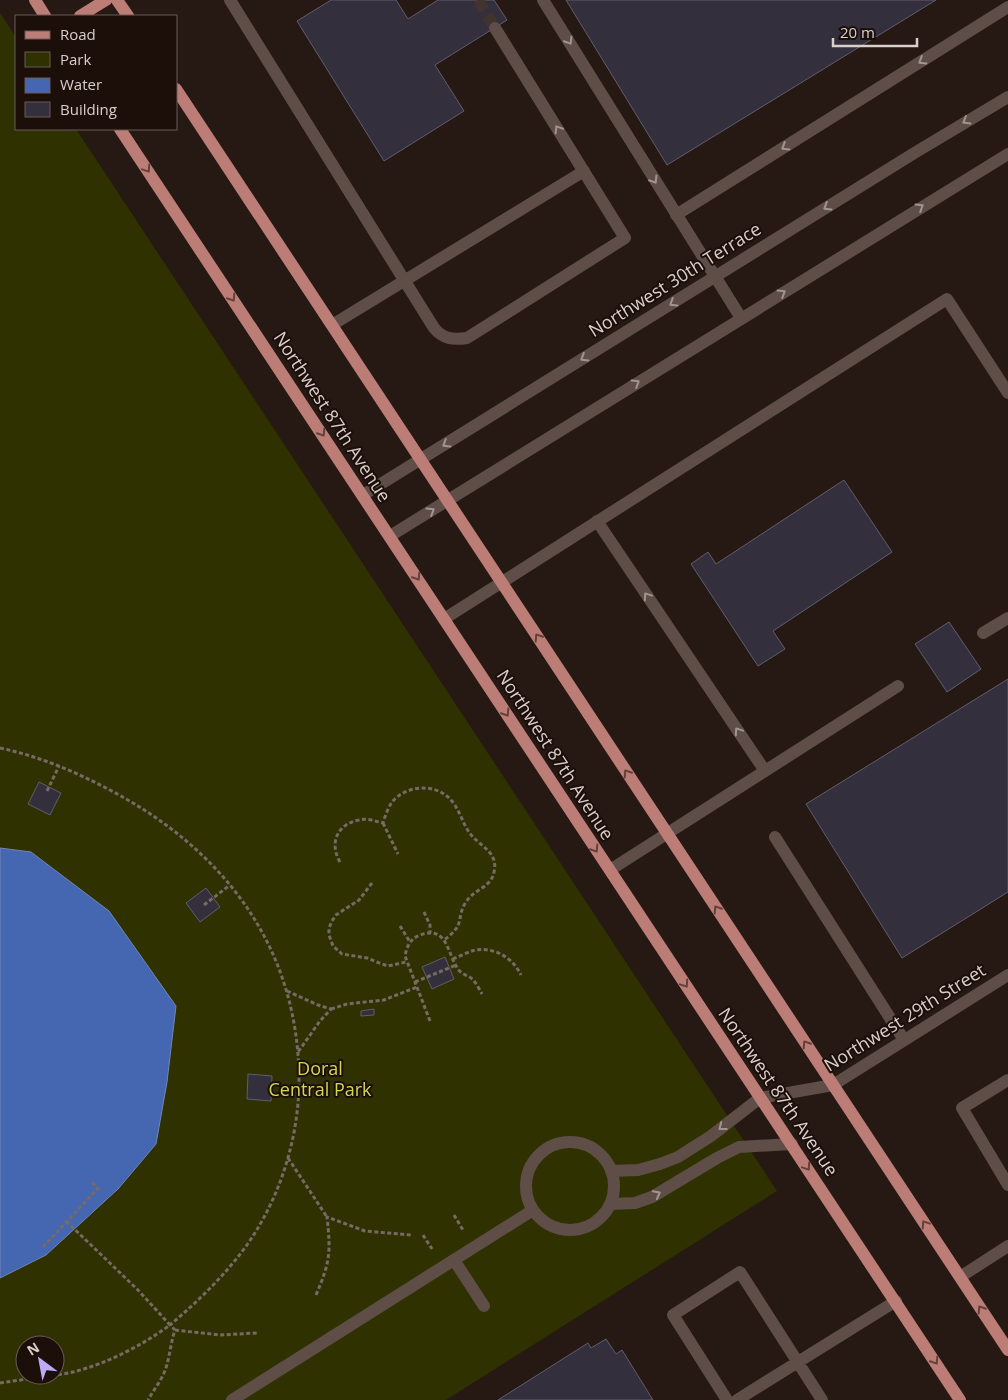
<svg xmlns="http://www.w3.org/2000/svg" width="1008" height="1400" viewBox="0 0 1008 1400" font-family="'Open Sans',sans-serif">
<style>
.green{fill:#2f3100;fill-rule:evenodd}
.water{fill:#4566b0;stroke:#7186b8}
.building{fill:#332f3c;stroke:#625d6d}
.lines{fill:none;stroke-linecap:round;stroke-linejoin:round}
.minor-tunnel{stroke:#41332e;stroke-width:12;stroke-dasharray:12 6;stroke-linecap:butt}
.path{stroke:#766a65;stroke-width:3;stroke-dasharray:4 2.5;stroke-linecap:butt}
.minor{stroke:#5e4e47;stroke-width:12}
.major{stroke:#bc7d76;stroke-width:12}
.oneway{stroke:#a29590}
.oneway2{stroke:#64403b}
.labels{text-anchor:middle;stroke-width:4;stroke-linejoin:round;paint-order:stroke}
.street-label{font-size:18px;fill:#d9cfcb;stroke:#1c0f0a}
.park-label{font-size:18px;fill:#d3d852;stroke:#1c0f0a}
</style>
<rect width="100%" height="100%" fill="#261812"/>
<path class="green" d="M0 13 16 37V129H76L777 1191 446 1400H0ZM25 1345H55V1375H25Z"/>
<path class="water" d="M0 848 31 852 109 911 176 1006 167 1082 156 1144 118 1189 46 1255 0 1278Z"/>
<path class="building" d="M331 0H396L408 19 438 0H494L507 20 435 65 464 111 384 161 297 21Z
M566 0H936L667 165Z
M844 480 892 552 773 631 785 649 758 666 691 564 708 552 716 564Z
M949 622 981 669 947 692 915 644Z
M1008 679V892L902 958 806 804Z
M39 782 61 793 50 815 28 804Z
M206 888 220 907 200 922 186 903Z
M445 957 454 979 432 989 422 967Z
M374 1009V1015L361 1016V1011Z
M248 1074 272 1076 271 1101 247 1099Z
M606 1339 616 1354 622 1350 653 1400H498L588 1343 591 1348Z"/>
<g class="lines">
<path class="minor-tunnel" d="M478 0 495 28"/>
<path class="path" d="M0 748C38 756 74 771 108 789 225 850 300 949 299 1084 298 1144 277 1206 241 1253 220 1280 196 1303 170 1325L175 1330C170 1344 170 1359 164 1373 160 1382 153 1391 148 1400
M47 791 59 766
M383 823 398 854
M340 862C329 843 337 824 359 820 367 818 375 821 383 823 385 816 388 808 392 802 406 785 435 783 450 799 459 808 462 822 469 832 478 846 499 851 494 872 491 888 474 889 466 902 455 919 467 923 444 940
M372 883 359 900 336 915 332 921 329 928V935L333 946 342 954 367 958 382 964 388 966 406 962
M204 905 230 885
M424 912 430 925V933
M400 926 410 942
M453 959C460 956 468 952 475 950 495 947 513 958 521 975
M415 982 456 965
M287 991 318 1005 331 1009 320 1021 298 1052
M331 1009 347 1004 384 1000 417 987
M430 1021 405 956C407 946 410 939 420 935 448 925 447 954 458 969 461 974 467 975 471 978 476 982 479 989 482 994
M288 1158 327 1217
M454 1215 463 1230
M423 1235 432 1249
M43 1247 98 1188 90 1181
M316 1295C330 1262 331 1253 327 1217L365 1231 411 1235
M175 1330 220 1335 257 1333
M0 1383C24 1379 49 1377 73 1372 106 1364 143 1345 170 1325L138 1290 67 1222"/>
<path class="minor" d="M230 0 434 328C443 339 453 340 467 338L625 238 495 28
M543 0 741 318
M676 215 1008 7
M332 325 584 171
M363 495 916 152 1008 97
M597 521 765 771
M390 536 1008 154
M444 619 947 299 1008 393
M983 633 1008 618
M775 837 904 1040
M610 870 898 686
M1008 1080 962 1108 1008 1185
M526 1186a44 44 0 1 1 88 0a44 44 0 1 1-88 0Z
M611 1171 638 1170 660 1164 678 1157 711 1136 760 1098 833 1085 1008 975
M610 1204 635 1203 652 1197 717 1158 739 1147 792 1144
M454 1260 484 1306
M960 1277 1008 1246
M232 1400 533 1210
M727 1400 673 1315 740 1272 822 1400
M737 1400 896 1301"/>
<path class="major" d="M35 0 45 16
M117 0 128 16
M80 16 106 0
M176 89 1008 1350
M120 129 960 1400"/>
</g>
<defs><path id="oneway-chevron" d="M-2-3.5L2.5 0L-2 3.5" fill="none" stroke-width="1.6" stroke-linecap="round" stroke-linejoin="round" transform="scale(1.25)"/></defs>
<g class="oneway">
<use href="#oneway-chevron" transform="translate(569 41) rotate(58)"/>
<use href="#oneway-chevron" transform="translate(922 61) rotate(148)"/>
<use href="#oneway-chevron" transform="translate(966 121) rotate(150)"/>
<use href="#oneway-chevron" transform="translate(558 129) rotate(-122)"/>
<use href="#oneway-chevron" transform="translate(785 147) rotate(148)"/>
<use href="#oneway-chevron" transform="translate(654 180) rotate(58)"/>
<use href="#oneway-chevron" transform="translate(827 207) rotate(148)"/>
<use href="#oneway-chevron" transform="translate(920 207) rotate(-32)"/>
<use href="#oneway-chevron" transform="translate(782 293) rotate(-32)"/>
<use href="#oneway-chevron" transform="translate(673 303) rotate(148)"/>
<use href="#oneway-chevron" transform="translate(584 358) rotate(148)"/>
<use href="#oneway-chevron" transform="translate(636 383) rotate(-32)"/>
<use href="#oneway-chevron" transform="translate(446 444) rotate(148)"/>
<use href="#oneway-chevron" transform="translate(431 511) rotate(-32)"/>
<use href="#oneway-chevron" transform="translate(647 596) rotate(-124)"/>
<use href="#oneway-chevron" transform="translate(738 731) rotate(-124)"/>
<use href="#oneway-chevron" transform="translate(722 1127) rotate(142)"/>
<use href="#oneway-chevron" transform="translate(657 1194) rotate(-28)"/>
</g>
<g class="oneway2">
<use href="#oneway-chevron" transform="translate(147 169) rotate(56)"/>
<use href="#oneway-chevron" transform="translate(232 298) rotate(57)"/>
<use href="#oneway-chevron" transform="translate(322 433) rotate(57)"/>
<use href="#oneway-chevron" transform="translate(417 577) rotate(57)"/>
<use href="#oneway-chevron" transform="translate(538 637) rotate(-123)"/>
<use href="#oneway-chevron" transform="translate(506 713) rotate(57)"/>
<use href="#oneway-chevron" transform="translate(627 773) rotate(-123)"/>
<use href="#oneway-chevron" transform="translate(595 849) rotate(57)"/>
<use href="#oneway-chevron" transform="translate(717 909) rotate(-123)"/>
<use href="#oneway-chevron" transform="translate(685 984) rotate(56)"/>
<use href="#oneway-chevron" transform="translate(806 1044) rotate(-123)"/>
<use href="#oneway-chevron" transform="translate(807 1167) rotate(56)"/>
<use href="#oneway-chevron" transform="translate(925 1224) rotate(-124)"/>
<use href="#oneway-chevron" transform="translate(981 1309) rotate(-123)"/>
<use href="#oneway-chevron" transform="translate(935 1361) rotate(57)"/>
</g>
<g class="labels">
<g class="street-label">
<text transform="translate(675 280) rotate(-32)" y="6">Northwest 30th Terrace</text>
<text transform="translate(332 417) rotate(57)" y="6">Northwest 87th Avenue</text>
<text transform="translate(555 755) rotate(57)" y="6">Northwest 87th Avenue</text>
<text transform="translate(905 1018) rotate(-32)" y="6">Northwest 29th Street</text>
<text transform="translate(778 1092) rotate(56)" y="6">Northwest 87th Avenue</text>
</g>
<g class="park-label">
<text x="320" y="1075">Doral<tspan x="320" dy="21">Central Park</tspan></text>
</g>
</g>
<rect x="15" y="15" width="162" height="115" fill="#1c0f0a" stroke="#685c57"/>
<rect x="25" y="31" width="25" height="8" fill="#bc7d76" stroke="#685c57"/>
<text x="60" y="40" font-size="15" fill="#d9cfcb">Road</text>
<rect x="25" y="52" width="25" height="15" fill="#2f3100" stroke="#685c57"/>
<text x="60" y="65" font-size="15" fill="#d9cfcb">Park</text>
<rect x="25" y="78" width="25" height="15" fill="#4566b0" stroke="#685c57"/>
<text x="60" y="90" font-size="15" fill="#d9cfcb">Water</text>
<rect x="25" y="102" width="25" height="15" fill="#332f3c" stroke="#685c57"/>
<text x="60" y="115" font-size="15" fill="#d9cfcb">Building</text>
<g transform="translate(40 1360) rotate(328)"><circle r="24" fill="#1c0f0a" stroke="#685c57"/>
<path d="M0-4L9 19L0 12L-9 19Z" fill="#bcaaf6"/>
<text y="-8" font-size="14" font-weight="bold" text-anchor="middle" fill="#d9cfcb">N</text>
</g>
<path d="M833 38v8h84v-8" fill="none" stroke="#d9cfcb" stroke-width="2.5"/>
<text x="840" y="38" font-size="15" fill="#d9cfcb" stroke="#1c0f0a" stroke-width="4" paint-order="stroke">20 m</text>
</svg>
